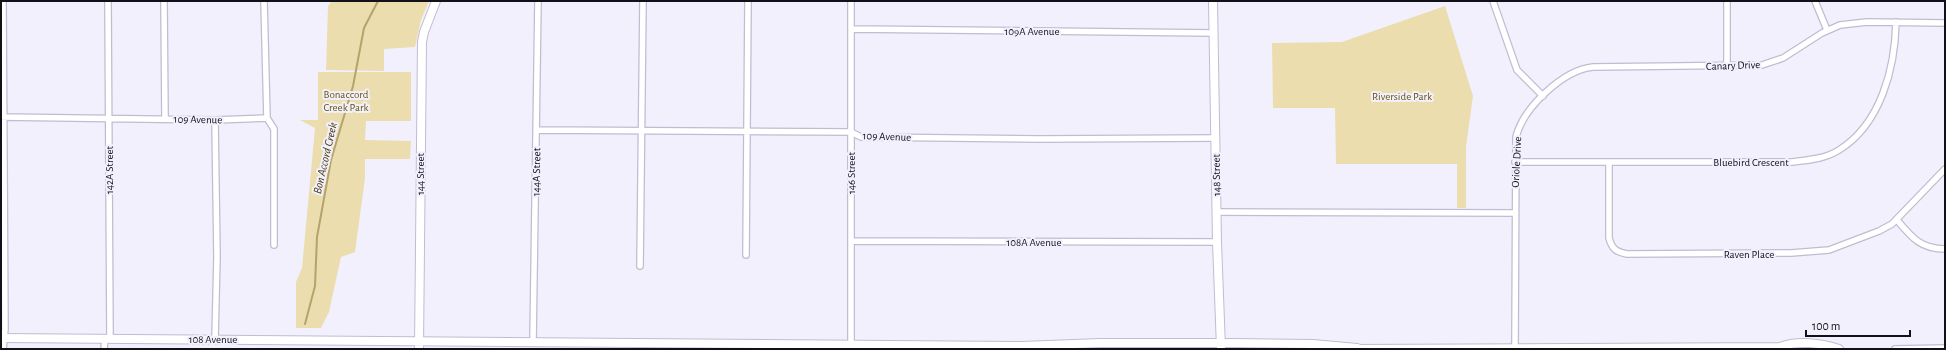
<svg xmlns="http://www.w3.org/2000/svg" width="1946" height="350" viewBox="0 0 1946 350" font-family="'Alegreya Sans',sans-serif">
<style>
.green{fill:#ebddae}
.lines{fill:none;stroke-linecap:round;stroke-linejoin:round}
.stream{stroke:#b4a46c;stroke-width:2}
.street-casing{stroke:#c0bcd2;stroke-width:8}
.secondary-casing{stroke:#c0bcd2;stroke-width:10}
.street{stroke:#fff;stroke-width:5.5}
.secondary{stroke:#fff;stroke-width:8}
.labels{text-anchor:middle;stroke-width:4;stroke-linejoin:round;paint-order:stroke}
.street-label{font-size:11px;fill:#121018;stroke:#f2f0fd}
.park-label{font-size:11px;fill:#651;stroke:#f2f0fd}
.water-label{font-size:12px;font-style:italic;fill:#46390b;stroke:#f2f0fd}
</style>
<rect width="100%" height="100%" fill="#f2f0fd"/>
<path class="green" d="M332 1H429L421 20 415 47 384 49V71L326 70 328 6Z
M1445 6 1473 96 1466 147V208H1457V164H1336L1335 108H1273L1272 43 1342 42Z
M318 72H411V121H366L365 140 411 141 410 159H365V178L355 252 341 257 329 312 321 328H296V282L302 268 315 128 300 120H318Z"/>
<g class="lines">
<path class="stream" d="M305 324 315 286 317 237 331 160 353 86 364 28 378 1"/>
<g class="street-casing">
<path id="street" d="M3 1 5 329 3 349
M108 1 110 339
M164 1 165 119
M264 1 267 118
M1493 1 1517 70 1543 96
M1815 1 1827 30
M851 29 1214 33
M1727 66V1
M1 117 215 120 267 118
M267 118 274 129V245
M215 120 217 257 215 339
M536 130 851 132 861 137 1040 139 1215 138
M1515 162H1792C1808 160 1825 159 1839 150 1881 124 1895 68 1896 22
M1609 162V238C1612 249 1616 252 1627 254L1791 253 1829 250 1879 231 1892 224 1945 169
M1216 212 1514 213
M1897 220C1912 238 1921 249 1945 249
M851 241 1217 242
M746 255 748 1
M640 266 643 1
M533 342 538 1
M851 345V1
M1515 347 1516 137C1523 108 1563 70 1593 67L1762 65 1783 58 1822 33 1840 25 1867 22 1945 23
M104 349 105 339
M1895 349 1945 348"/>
</g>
<g class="secondary-casing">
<path id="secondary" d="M1213 1 1217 242 1221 348
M1 338 1021 346 1100 343H1231L1313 344 1357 348
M419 349 422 42 424 32 436 1
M1353 349 1780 347C1797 340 1822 343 1839 349"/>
</g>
<use href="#street" class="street"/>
<use href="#secondary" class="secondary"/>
</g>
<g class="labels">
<g class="street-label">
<text x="1032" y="35">109A Avenue</text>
<text transform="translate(1733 65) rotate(-2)" y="4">Canary Drive</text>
<text transform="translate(198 119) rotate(1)" y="4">109 Avenue</text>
<text transform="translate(887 136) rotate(2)" y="4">109 Avenue</text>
<text transform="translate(1516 162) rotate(-87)" y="4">Oriole Drive</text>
<text x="1751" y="166">Bluebird Crescent</text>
<text transform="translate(109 170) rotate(-90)" y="4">142A Street</text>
<text transform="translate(536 172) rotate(-89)" y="4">144A Street</text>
<text transform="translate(851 173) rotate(-90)" y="4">146 Street</text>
<text transform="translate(420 174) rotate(-90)" y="4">144 Street</text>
<text transform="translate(1216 175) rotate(-91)" y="4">148 Street</text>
<text x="1034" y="246">108A Avenue</text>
<text x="1749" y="258">Raven Place</text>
<text x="213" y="343">108 Avenue</text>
</g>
<g class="park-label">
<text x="346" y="98">Bonaccord<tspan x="346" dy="13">Creek Park</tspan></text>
<text x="1402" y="100">Riverside Park</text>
</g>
<g class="water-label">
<text transform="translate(325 158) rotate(-77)" y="4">Bon Accord Creek</text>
</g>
</g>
<rect width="1946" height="350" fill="none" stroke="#121018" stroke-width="4"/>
<path d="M1806 330v6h104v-6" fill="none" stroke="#121018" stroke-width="2"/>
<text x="1812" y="330" font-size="12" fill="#121018" stroke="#f2f0fd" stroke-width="3" paint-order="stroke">100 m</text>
</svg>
